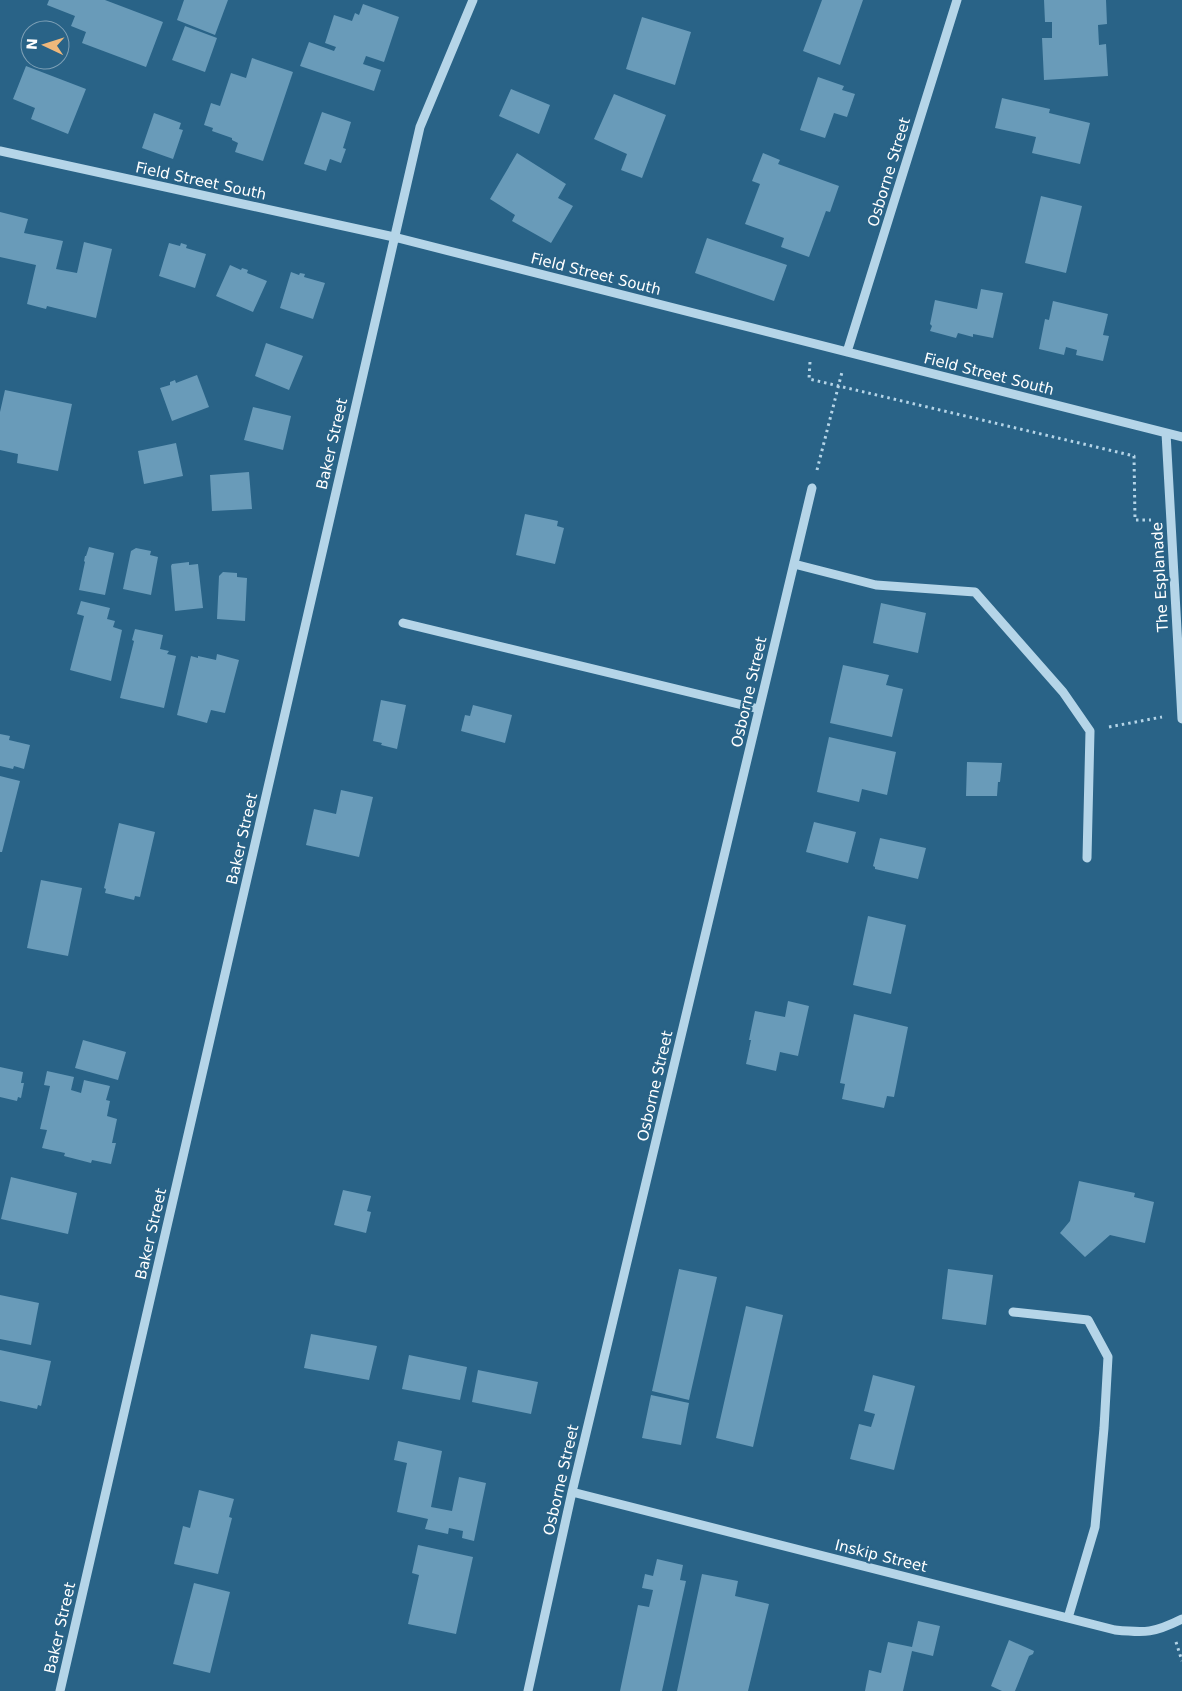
<svg xmlns="http://www.w3.org/2000/svg" width="1182" height="1691" viewBox="0 0 1182 1691" font-family="'DejaVu Sans',sans-serif">
<style>
.building{fill:#699bb9}
.lines{fill:none;stroke-linecap:round;stroke-linejoin:round}
.path{stroke:#b5d5e8;stroke-width:3;stroke-dasharray:2.5 4;stroke-linecap:butt}
.minor{stroke:#b5d5e8;stroke-width:9}
.labels{text-anchor:middle;stroke-width:4.5;stroke-linejoin:round;paint-order:stroke}
.street-label{font-size:15px;fill:#fff;stroke:#296387}
</style>
<rect width="100%" height="100%" fill="#296387"/>
<path class="building" d="M49 0H105L163 22 146 67 82 43 86 32 71 26 75 16 47 5Z
M184 0H228L215 35 177 20Z
M822 0H863L840 65 803 51Z
M1044 0H1106L1107 24 1098 25 1099 45 1106 44 1108 76 1044 80 1042 38H1052V22H1045Z
M363 4 399 17 384 62 366 56 363 64 381 70 374 91 300 66 309 42 334 51 336 47 325 43 334 15 352 21 355 13 359 15Z
M642 17 691 32 675 85 626 69Z
M185 26 217 38 205 72 172 60Z
M252 58 293 72 263 161 235 152 238 143 232 140V138L212 131 213 128 204 125 211 103 220 106 231 73 246 78Z
M26 66 86 89 68 134 31 119 35 108 13 99Z
M818 77 844 86 842 90 855 94 847 117 834 113 825 138 800 130Z
M511 89 550 105 539 134 499 116Z
M614 94 666 115 642 178 621 170 627 154 594 139Z
M1002 98 1050 109 1049 113 1090 123 1080 164 1032 153 1036 137 995 128Z
M322 112 351 122 343 148 346 149 341 163 330 159 326 171 304 164Z
M154 113 181 123 179 129 183 130 173 159 142 148Z
M517 153 566 184 558 198 573 206 551 243 512 221 515 215 490 199Z
M763 153 780 160 778 164 839 186 830 212 826 211 809 257 781 247 784 238 745 224 760 184 752 181Z
M1041 196 1082 206 1066 273 1025 263Z
M0 212 28 219 24 233 63 241 56 269 77 273 84 242 112 249 96 318 47 306 46 309 27 304 36 265 0 257Z
M707 238 787 265 774 301 695 273Z
M169 243 180 246 181 243 187 245 186 248 206 254 195 288 159 276Z
M230 265 241 270 242 268 248 270 247 273 267 281 253 312 216 296Z
M291 272 299 275 300 273 305 274 304 277 325 283 313 319 280 308Z
M981 289 1003 293 993 338 973 334V337L958 333 956 338 930 331 932 326 930 324 935 300 977 309Z
M1053 301 1108 314 1103 335 1109 336 1103 361 1076 355 1077 350 1066 347 1064 355 1039 349 1045 319 1049 320Z
M266 343 303 356 289 390 255 376Z
M197 375 209 407 172 421 160 388 170 385V382L175 380 176 383Z
M5 390 72 404 58 471 17 463 18 454 0 450V412Z
M253 407 291 416 283 450 244 440Z
M176 443 183 476 144 484 138 451Z
M249 472 252 509 212 511 210 475Z
M525 514 558 521 557 526 564 528 555 564 516 555Z
M89 547 114 553 105 595 79 590 85 562 84 561 85 556H86Z
M136 548 151 551 150 555 158 557 151 595 123 589 131 551Z
M189 562V565L198 564 203 608 175 611 171 566 172 564Z
M223 572 237 573V577L247 578 245 621 217 619 219 576Z
M81 601 110 608 107 619 115 621 113 627 122 630 111 681 70 670 84 616 77 614Z
M881 603 926 613 918 653 873 643Z
M135 629 163 635 160 649 169 651 167 654 176 656 164 708 120 698 134 641 132 640Z
M217 654 239 660 225 713 211 710 207 723 177 715 191 656 198 658V656L216 660Z
M843 665 889 675 886 685 903 689 892 737 830 723Z
M381 700 406 705 397 749 381 745 382 743 373 741Z
M473 705 512 715 505 743 461 731 465 715 470 716Z
M0 734 10 736 9 740 30 745 24 769 14 766 13 769 0 766Z
M829 737 896 752 887 795 862 789 859 802 817 792Z
M967 762 1002 763 1000 782H998L997 796H966Z
M0 776 20 781 2 852H0Z
M341 790 373 797 359 857 306 845 314 809 336 814Z
M814 822 856 832 848 863 806 852Z
M119 823 155 832 140 897 135 896 134 900 105 893 106 889 104 888Z
M880 838 926 848 918 879 875 869V867L873 866Z
M41 880 82 888 68 956 27 948Z
M868 916 906 925 891 994 853 985Z
M788 1001 809 1006 798 1056 780 1052 776 1071 746 1064 751 1040H749L755 1011 785 1017Z
M854 1014 908 1027 894 1097 887 1096 884 1108 842 1099 845 1084 840 1083Z
M83 1040 126 1052 118 1080 75 1068Z
M0 1067 23 1072 21 1083H24L21 1098 18 1097 17 1101 0 1097Z
M47 1071 74 1077 71 1090 81 1093 84 1080 110 1086 106 1100 110 1101 107 1116 117 1119 112 1143H116L111 1164 92 1160 91 1163 64 1156 65 1153 42 1148 47 1130 40 1129 50 1086 44 1085Z
M11 1177 77 1193 68 1234 1 1219Z
M1079 1181 1135 1193 1134 1197 1154 1202 1145 1243 1110 1235 1085 1257 1060 1233 1070 1221Z
M343 1190 371 1196 367 1211 371 1212 366 1233 334 1225Z
M679 1269 717 1277 689 1400 652 1391Z
M948 1269 993 1275 986 1325 942 1319Z
M0 1295 39 1303 31 1345 0 1339Z
M746 1306 783 1315 753 1447 716 1438Z
M311 1334 377 1346 369 1380 304 1368Z
M0 1350 51 1361 41 1406 38 1405 37 1409 0 1401Z
M409 1355 467 1367 460 1400 402 1389Z
M478 1370 538 1382 531 1414 472 1402Z
M873 1375 915 1386 894 1470 850 1459 859 1424 871 1427 875 1414 864 1411Z
M651 1395 689 1403 681 1445 642 1438Z
M398 1441 442 1451 431 1507 452 1511 459 1477 486 1483 474 1541 462 1538 463 1531 449 1528 448 1534 425 1529 428 1519 397 1512 407 1463 394 1460Z
M199 1490 234 1499 229 1517 232 1518 218 1574 174 1564 183 1526 190 1528Z
M418 1545 473 1557 456 1634 408 1624 419 1575 412 1573Z
M657 1559 683 1565 680 1580 686 1581 662 1691H620L638 1605 649 1607 653 1590 642 1588 645 1574 653 1576Z
M702 1574 738 1581 735 1596 769 1604 748 1691H677Z
M194 1583 230 1592 210 1673 173 1664Z
M918 1621 940 1626 933 1656 912 1651 903 1691H865L869 1670 881 1673 888 1642 912 1647Z
M1009 1640 1034 1651 1033 1654 1029 1656 1015 1691H1002L991 1686Z"/>
<g class="lines">
<path class="path" d="M810 362 809 379 1134 456 1135 520H1151
M817 470 842 372
M1109 727 1162 717
M1176 1642 1182 1661"/>
<path class="minor" d="M0 151 394 237 1182 437
M847 352 957 0
M1166 433 1182 719
M794 564 876 585 975 592 1063 692 1090 731 1087 858
M403 623 759 709
M1013 1312 1088 1320 1108 1357 1104 1428 1095 1527 1068 1618
M572 1492 1115 1630C1146 1633 1154 1633 1182 1619
M60 1691 420 127 473 0
M528 1691 572 1492 812 488"/>
</g>
<g class="labels">
<g class="street-label">
<text transform="translate(889 172) rotate(-73)" y="5">Osborne Street</text>
<text transform="translate(201 181) rotate(12)" y="5">Field Street South</text>
<text transform="translate(596 274) rotate(14)" y="5">Field Street South</text>
<text transform="translate(989 374) rotate(14)" y="5">Field Street South</text>
<text transform="translate(332 444) rotate(-77)" y="5">Baker Street</text>
<text transform="translate(1160 577) rotate(-93)" y="5">The Esplanade</text>
<text transform="translate(749 692) rotate(-77)" y="5">Osborne Street</text>
<text transform="translate(242 839) rotate(-77)" y="5">Baker Street</text>
<text transform="translate(655 1086) rotate(-77)" y="5">Osborne Street</text>
<text transform="translate(151 1234) rotate(-77)" y="5">Baker Street</text>
<text transform="translate(561 1480) rotate(-77)" y="5">Osborne Street</text>
<text transform="translate(881 1556) rotate(14)" y="5">Inskip Street</text>
<text transform="translate(60 1628) rotate(-77)" y="5">Baker Street</text>
</g>
</g>
<g transform="translate(45 45) rotate(274)"><circle r="24" fill="#296387" stroke="#7fa1b7"/>
<path d="M0-4L9 19L0 12L-9 19Z" fill="#efb87b"/>
<text y="-8" font-size="14" font-weight="bold" text-anchor="middle" fill="#ffffff">N</text>
</g>
</svg>
